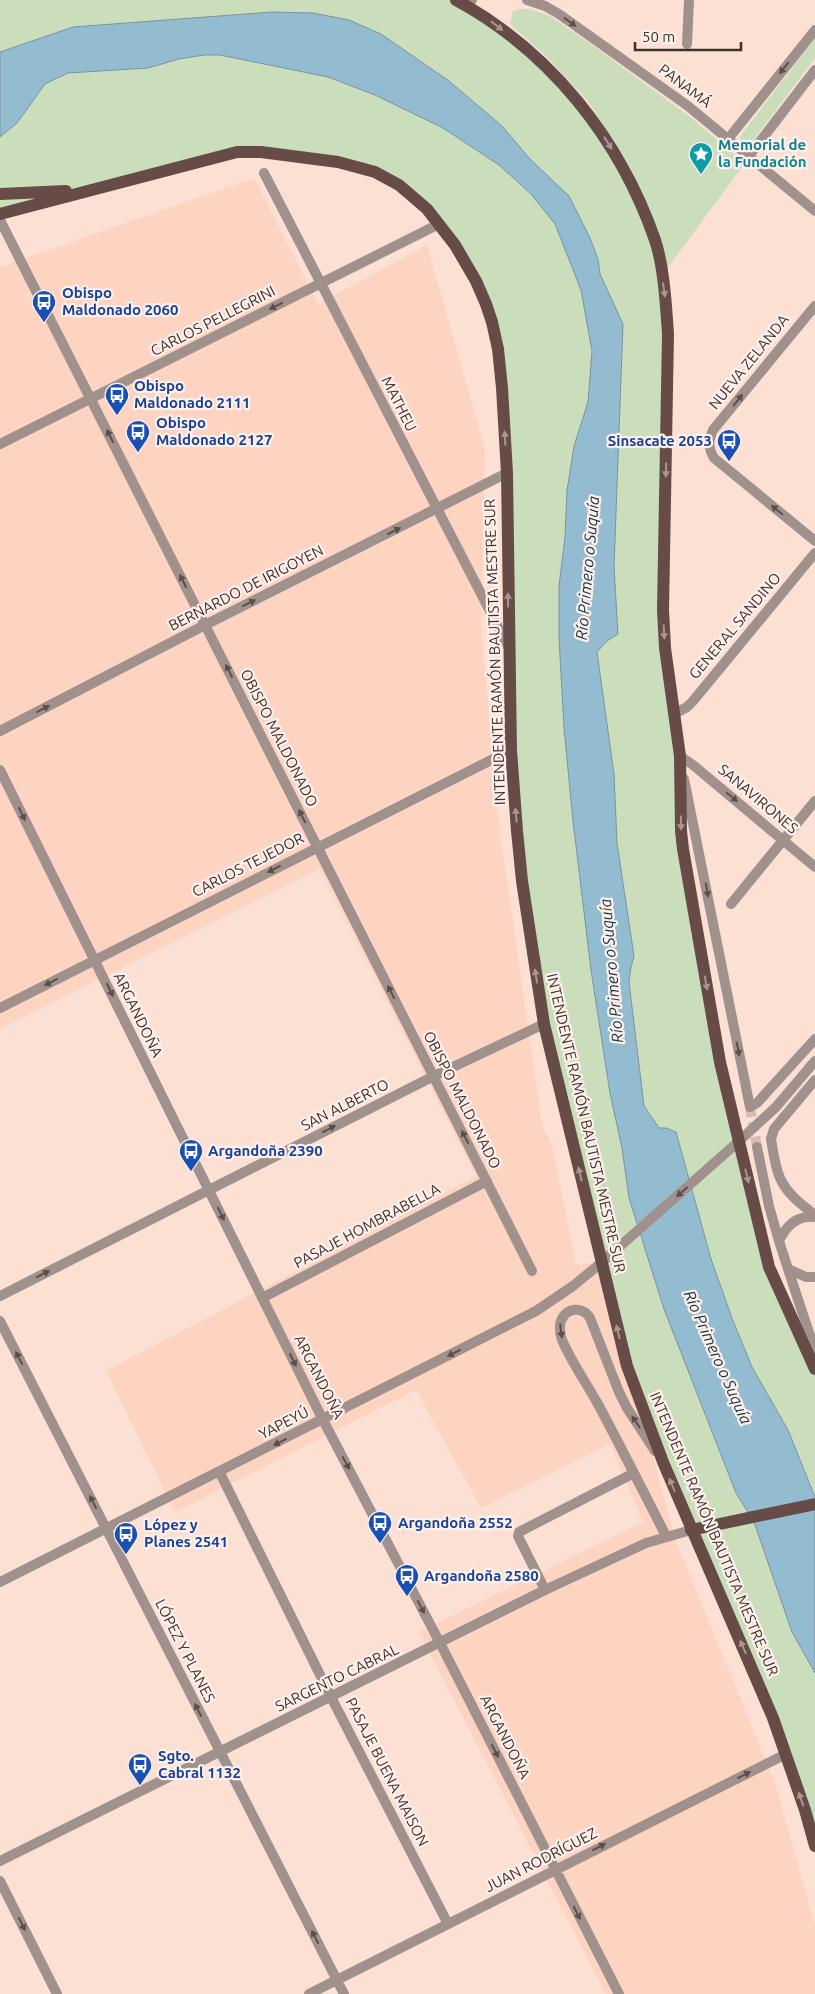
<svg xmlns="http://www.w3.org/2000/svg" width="815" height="1994" viewBox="0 0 815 1994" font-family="Ubuntu,sans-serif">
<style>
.built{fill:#fdd3c2}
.green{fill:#cbdebc}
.water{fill:#94bcd1;stroke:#7a92a0}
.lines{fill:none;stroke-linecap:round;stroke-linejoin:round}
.tertiary-tunnel{stroke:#d6bdb2;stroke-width:10;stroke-dasharray:10 5;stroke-linecap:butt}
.minor{stroke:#a1918d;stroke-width:10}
.tertiary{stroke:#a1918d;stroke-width:10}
.primary{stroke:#664b46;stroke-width:12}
.oneway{fill:#5c4e49}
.oneway2{fill:#ab9590}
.labels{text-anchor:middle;stroke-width:4.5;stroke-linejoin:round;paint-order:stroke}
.street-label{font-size:15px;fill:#3e312c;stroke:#fff0eb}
.culture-label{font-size:15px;font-weight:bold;fill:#0d838f;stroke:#fff0eb;text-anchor:start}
.transit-label{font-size:15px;font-weight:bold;fill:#164399;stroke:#fff0eb;text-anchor:start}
.water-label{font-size:16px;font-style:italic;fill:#103343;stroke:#fff0eb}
</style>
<rect width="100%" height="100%" fill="#fce0d4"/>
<path class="built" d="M254 178 318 304 427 245 485 449 481 624 499 825 542 1124 553 1149 576 1264 601 1263 675 1539 775 1783 815 1925V1994H606L419 1632 643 1522 610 1444 481 1508 416 1390 175 1512 106 1371 476 1176 320 869 0 1029V267Z"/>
<path class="green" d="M0 0H456L553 74 632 183 665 292 663 610 681 831 720 1062 769 1267 815 1369V1497L788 1430 752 1367 659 1128 644 1106 629 982 631 967 634 956 617 843 614 774 597 652 607 641 618 633 614 567 623 324 600 274 598 259 590 238 569 196 530 159 502 126 449 81 381 34 349 20 313 13 272 12 100 25 73 27 0 52Z
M520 9H529L548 15 588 42 690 117 745 163 666 270 650 212 629 165 589 103 547 57 510 24 513 11Z
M815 38V58L749 146 739 138Z
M204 55H220L328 77 375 95 443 128 499 165 531 194 555 224 581 290 592 351 588 402 574 446 567 491 565 537 591 970 610 1093 622 1148 629 1198 664 1309 736 1493 754 1522 792 1632 815 1673V1846L805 1809 627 1366 544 1024 522 881 502 388 486 304 427 209 375 172 261 152 0 214V137L17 123 45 84 69 73 148 68 179 59Z"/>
<path class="water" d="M272 12 313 13 349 20 381 34 449 81 502 126 530 159 569 196 590 238 598 259 600 274 623 324 614 567 618 634 607 641 597 652 614 774 617 843 634 956 631 967 629 982 644 1106 659 1128H666L676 1132 711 1259 732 1318 752 1367 788 1430 815 1497V1673L792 1632 754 1522 736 1493 664 1309 629 1198 622 1148 610 1093 591 970 573 821 564 728 559 638V586L565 537 567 491 574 446 588 402 592 351 581 290 555 224 531 194 499 165 443 128 375 95 328 77 220 55H204L179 59 148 68 68 73 45 84 17 123 0 137V52L73 27Z"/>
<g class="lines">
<path class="tertiary-tunnel" d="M750 1107 757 1147"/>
<path class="minor" d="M527 0 545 6 559 14 688 106 815 211
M457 1 472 0
M687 44 689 0
M728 139 815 30
M749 156 815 70
M264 173 509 648
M0 220 532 1271
M815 306 713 430C708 441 708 448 714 458L815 541
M0 444 439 224
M674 714 687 707 693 701 815 553
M0 731 205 625 507 473
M680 756 693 765 815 867
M0 770 323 1420 440 1643 619 1994
M731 904 815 801
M0 1008 511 750
M750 1107 757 1103 815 1039
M771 1139 774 1129 815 1080
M0 1296 434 1076 544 1024
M262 1298 487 1181
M0 1321 344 1994
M655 1451 627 1408 619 1392 590 1318C583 1306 566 1307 561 1321 559 1327 560 1334 562 1340 572 1363 587 1384 599 1406 622 1449 644 1493 666 1536
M220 1473 331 1697 448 1924
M0 1582 536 1311 573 1286 601 1263 738 1142 776 1107 815 1061
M545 1590 518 1536 519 1532 634 1473
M0 1881 57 1994
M309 1994 786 1754"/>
<path class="tertiary" d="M684 779 750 1107
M771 1139C778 1182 780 1188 815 1215
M757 1147 769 1206 779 1241
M815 1217C797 1215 786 1226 779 1241L788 1269 806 1277H815
M788 1269 815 1351
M0 1861 545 1590 646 1543 691 1530"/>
<path class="primary" d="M456 0C550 51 620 139 655 240 664 267 666 305 668 334L663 610 665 648 680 756 681 831 683 849 720 1062 769 1267 815 1369
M0 194 66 191
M0 214 237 152H261L338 162 375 172 399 185 427 209 455 245 476 281 486 304 492 322 498 349 502 388 507 473 511 750 517 831 522 881 544 1024 627 1366 663 1462 773 1718 805 1810 815 1846
M691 1530 815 1504"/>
</g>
<defs><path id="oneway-solid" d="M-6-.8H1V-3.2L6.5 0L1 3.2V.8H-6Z" transform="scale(1.25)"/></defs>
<g class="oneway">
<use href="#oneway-solid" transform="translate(570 22) rotate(36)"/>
<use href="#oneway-solid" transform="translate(784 68) rotate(129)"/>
<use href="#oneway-solid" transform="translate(276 306) rotate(153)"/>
<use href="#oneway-solid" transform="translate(738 400) rotate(-51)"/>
<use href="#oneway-solid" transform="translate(110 436) rotate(-117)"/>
<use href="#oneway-solid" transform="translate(777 510) rotate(-141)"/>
<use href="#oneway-solid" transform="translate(394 531) rotate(-26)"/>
<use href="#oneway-solid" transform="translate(183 581) rotate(-117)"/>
<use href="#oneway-solid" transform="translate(249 603) rotate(-26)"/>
<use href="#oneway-solid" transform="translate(229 671) rotate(-117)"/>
<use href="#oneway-solid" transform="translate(43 709) rotate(-27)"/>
<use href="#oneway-solid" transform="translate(732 797) rotate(40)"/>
<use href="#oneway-solid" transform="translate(22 814) rotate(64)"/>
<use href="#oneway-solid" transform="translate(302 816) rotate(-117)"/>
<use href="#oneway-solid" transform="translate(274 869) rotate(153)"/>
<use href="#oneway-solid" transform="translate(707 890) rotate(79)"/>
<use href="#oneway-solid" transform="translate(51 982) rotate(153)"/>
<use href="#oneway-solid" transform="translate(110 990) rotate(64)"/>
<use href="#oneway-solid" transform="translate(391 992) rotate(-117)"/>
<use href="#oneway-solid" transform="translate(738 1049) rotate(79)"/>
<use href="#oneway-solid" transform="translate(329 1129) rotate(-27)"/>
<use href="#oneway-solid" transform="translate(465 1137) rotate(-117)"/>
<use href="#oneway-solid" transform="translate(682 1192) rotate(139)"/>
<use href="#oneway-solid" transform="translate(221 1214) rotate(64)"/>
<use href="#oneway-solid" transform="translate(43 1274) rotate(-27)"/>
<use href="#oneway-solid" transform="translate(561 1331) rotate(83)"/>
<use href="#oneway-solid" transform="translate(454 1353) rotate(153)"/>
<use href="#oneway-solid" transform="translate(19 1358) rotate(-117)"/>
<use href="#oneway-solid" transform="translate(293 1360) rotate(64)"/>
<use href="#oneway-solid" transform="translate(636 1422) rotate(-124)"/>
<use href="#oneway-solid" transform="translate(280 1442) rotate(153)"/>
<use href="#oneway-solid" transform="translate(346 1463) rotate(62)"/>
<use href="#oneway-solid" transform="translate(93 1502) rotate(-117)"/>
<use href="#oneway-solid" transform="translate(421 1607) rotate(62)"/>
<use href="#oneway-solid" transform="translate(198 1710) rotate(-117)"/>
<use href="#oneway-solid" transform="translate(495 1751) rotate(63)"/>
<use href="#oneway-solid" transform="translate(744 1775) rotate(-27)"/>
<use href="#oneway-solid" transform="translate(599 1847) rotate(-27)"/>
<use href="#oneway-solid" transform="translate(577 1913) rotate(63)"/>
<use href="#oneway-solid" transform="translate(22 1924) rotate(63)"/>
<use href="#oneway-solid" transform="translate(315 1937) rotate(-117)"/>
</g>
<g class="oneway2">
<use href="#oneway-solid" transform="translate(497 26) rotate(38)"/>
<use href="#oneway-solid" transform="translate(608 143) rotate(58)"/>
<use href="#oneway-solid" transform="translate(664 290) rotate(82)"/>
<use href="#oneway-solid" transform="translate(505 438) rotate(-93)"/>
<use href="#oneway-solid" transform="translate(666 470) rotate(91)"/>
<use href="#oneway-solid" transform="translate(508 600) rotate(-91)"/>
<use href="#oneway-solid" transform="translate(664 632) rotate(87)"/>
<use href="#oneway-solid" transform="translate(516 815) rotate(-95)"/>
<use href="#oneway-solid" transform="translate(681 823) rotate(89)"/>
<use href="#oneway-solid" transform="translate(536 976) rotate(-99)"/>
<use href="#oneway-solid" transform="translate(706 983) rotate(80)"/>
<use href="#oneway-solid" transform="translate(580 1174) rotate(-103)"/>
<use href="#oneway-solid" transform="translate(747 1176) rotate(76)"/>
<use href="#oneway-solid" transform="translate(618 1332) rotate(-104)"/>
<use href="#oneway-solid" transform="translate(672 1485) rotate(-113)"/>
<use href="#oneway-solid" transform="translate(743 1647) rotate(-113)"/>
<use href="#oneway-solid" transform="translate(801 1799) rotate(-109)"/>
</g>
<defs>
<g id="sight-pin" transform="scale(1.25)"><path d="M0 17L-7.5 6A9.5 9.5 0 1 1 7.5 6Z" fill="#0f9aa8" stroke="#fff0eb"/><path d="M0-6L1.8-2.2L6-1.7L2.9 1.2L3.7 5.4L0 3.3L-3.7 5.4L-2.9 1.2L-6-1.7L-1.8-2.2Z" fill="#fff"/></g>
<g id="bus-pin" transform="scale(1.25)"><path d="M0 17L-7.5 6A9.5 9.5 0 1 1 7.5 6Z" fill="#1a4fb4" stroke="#fff0eb"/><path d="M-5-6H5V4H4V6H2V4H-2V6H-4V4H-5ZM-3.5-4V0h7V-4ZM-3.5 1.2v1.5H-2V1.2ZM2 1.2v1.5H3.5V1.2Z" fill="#fff"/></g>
</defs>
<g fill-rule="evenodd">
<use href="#sight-pin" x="701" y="154"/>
<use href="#bus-pin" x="44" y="302"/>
<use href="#bus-pin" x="117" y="395"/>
<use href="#bus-pin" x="138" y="432"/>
<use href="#bus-pin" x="729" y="441"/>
<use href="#bus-pin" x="191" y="1151"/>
<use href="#bus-pin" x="380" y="1523"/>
<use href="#bus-pin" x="126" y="1534"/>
<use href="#bus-pin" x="407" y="1576"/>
<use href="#bus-pin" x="140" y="1765"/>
</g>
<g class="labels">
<g class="street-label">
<text transform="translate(685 86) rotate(37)" y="5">PANAMÁ</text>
<text transform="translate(213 321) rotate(-27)" y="5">CARLOS PELLEGRINI</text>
<text transform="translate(749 362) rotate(-51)" y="5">NUEVA ZELANDA</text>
<text transform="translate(399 404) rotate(63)" y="5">MATHEU</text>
<text transform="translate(246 588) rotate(-27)" y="5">BERNARDO DE IRIGOYEN</text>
<text transform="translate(735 626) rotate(-50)" y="5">GENERAL SANDINO</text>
<text transform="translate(495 652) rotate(-92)" y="5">INTENDENTE RAMÓN BAUTISTA MESTRE SUR</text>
<text transform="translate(279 738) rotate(63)" y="5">OBISPO MALDONADO</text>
<text transform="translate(758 799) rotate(40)" y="5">SANAVIRONES</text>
<text transform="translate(248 865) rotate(-27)" y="5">CARLOS TEJEDOR</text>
<text transform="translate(138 1015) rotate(64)" y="5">ARGANDOÑA</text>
<text transform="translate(462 1100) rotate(63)" y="5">OBISPO MALDONADO</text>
<text transform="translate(345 1105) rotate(-27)" y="5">SAN ALBERTO</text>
<text transform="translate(586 1123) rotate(77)" y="5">INTENDENTE RAMÓN BAUTISTA MESTRE SUR</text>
<text transform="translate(367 1226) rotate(-28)" y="5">PASAJE HOMBRABELLA</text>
<text transform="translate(319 1377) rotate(63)" y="5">ARGANDOÑA</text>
<text transform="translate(284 1423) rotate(-27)" y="5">YAPEYÚ</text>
<text transform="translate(714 1534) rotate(67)" y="5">INTENDENTE RAMÓN BAUTISTA MESTRE SUR</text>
<text transform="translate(185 1651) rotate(63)" y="5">LÓPEZ Y PLANES</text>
<text transform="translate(337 1678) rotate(-26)" y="5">SARGENTO CABRAL</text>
<text transform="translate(505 1737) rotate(63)" y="5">ARGANDOÑA</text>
<text transform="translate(387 1772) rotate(63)" y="5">PASAJE BUENA MAISON</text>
<text transform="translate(541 1860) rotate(-27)" y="5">JUAN RODRÍGUEZ</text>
</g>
<g class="culture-label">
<text x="718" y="150">Memorial de<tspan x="718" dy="17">la Fundación</tspan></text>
</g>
<g class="transit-label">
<text x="62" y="298">Obispo<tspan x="62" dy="17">Maldonado 2060</tspan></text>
<text x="134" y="391">Obispo<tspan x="134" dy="17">Maldonado 2111</tspan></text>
<text x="156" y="428">Obispo<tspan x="156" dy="17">Maldonado 2127</tspan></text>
<text x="712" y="446" text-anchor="end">Sinsacate 2053</text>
<text x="208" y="1156">Argandoña 2390</text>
<text x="398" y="1528">Argandoña 2552</text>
<text x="144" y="1530">López y<tspan x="144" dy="17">Planes 2541</tspan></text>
<text x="424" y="1581">Argandoña 2580</text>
<text x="158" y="1761">Sgto.<tspan x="158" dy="17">Cabral 1132</tspan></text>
</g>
<g class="water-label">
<text transform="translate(587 568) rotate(-85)" y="6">Río Primero o Suquía</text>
<text transform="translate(611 971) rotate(-95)" y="6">Río Primero o Suquía</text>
<text transform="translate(718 1357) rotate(66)" y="6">Río Primero o Suquía</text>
</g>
</g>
<path d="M635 42v8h106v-8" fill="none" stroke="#3e312c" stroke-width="2.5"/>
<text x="642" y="42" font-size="15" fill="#3e312c" stroke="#fff0eb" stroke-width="4" paint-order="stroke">50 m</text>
</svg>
